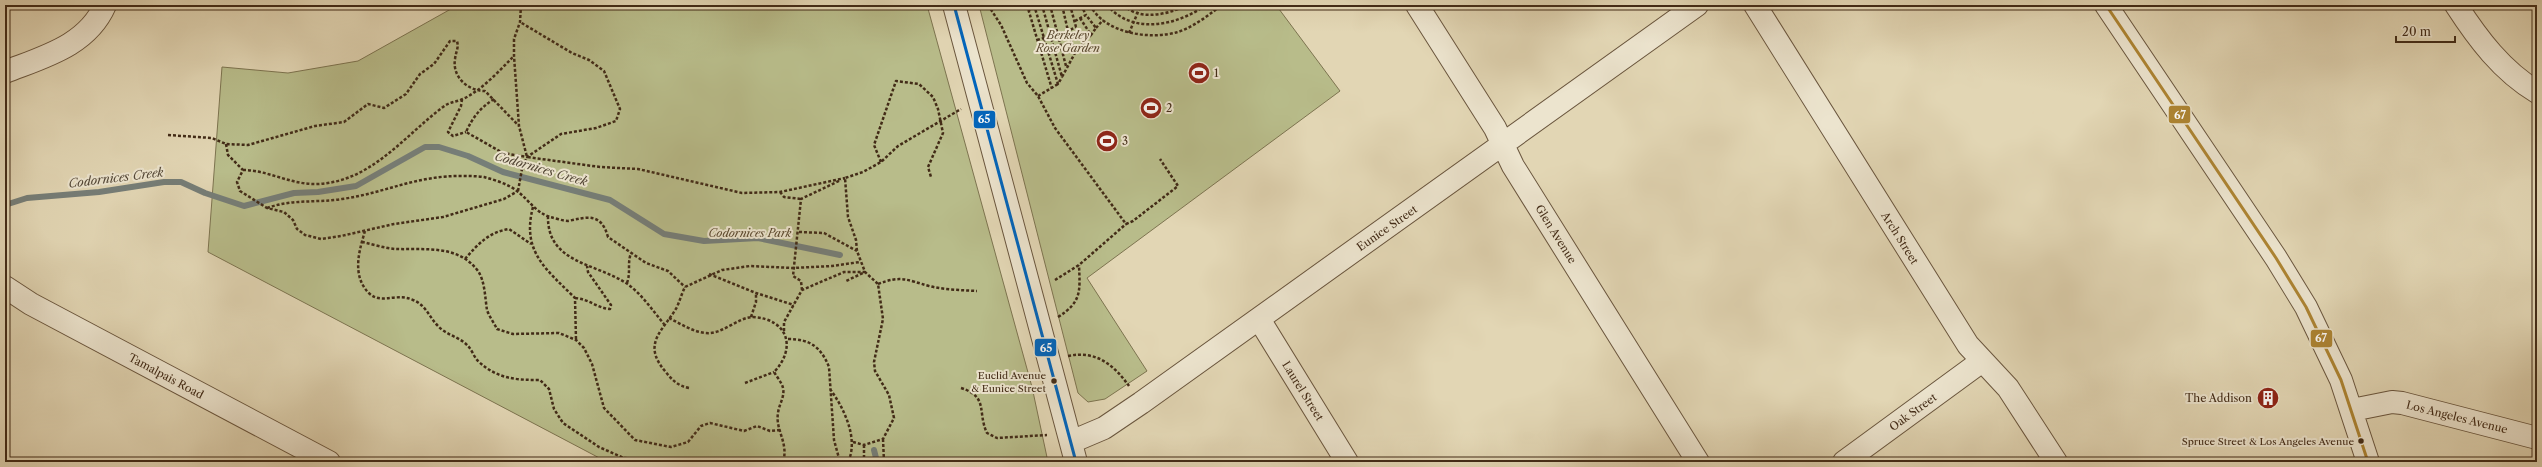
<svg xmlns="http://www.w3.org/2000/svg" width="2542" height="467" viewBox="0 0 2542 467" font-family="'Libre Caslon Text',serif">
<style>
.green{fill:#b8bc8a;stroke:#7d7450}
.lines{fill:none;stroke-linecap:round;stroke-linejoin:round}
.stream{stroke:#767e78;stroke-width:6}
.minor-casing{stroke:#6a563e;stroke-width:24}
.path{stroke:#422b17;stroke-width:2.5;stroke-dasharray:3 2;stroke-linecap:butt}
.minor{stroke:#ece4ce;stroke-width:22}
.bus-1-casing{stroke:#ece4ce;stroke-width:6}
.bus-2-casing{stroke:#ece4ce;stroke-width:6}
.bus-1{stroke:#0065bd;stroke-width:3}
.bus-2{stroke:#ad8432;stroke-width:3}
.bus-dot{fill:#422b17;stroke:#ece4ce;stroke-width:1.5}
.labels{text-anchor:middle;stroke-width:4;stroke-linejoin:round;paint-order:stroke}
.bus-label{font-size:10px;fill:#422b17;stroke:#ece4ce;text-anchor:end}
.park-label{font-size:11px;font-style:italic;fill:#5a482e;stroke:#ece4ce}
.poi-label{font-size:11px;fill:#422b17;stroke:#ece4ce;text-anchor:start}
.street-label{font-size:11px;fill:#422b17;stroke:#ece4ce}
.water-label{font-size:12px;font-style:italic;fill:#534737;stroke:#ece4ce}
.line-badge{stroke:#ece4ce;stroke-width:1.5}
.badge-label{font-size:11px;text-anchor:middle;font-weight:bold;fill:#fff}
</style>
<rect width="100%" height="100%" fill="#e2d6b4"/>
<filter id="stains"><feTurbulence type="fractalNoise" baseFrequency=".005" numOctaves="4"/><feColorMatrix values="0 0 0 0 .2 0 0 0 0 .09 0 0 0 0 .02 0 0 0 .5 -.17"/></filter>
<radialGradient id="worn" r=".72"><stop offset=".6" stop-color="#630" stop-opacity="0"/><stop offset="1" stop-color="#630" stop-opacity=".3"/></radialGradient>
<path class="green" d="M458 5H927L1032 387 1048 462H607L208 252 222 67 288 73 358 61Z
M979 5H1276L1340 91 1087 278 1147 371 1105 399 1088 402 1078 393Z"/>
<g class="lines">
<path class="stream" d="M5 205 27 198 99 192 164 182H181L205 193 244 206 294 193 318 192 356 186 425 147H439L468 156 503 172 610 200 664 234 704 241 758 238 840 255
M874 450 877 462"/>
<g class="minor-casing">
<path id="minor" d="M954 5 1076 462
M1417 5 1495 128 1513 166 1698 462
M1755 5 1968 345 2008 388 2056 462
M2106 5 2276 258 2306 307 2341 380 2368 462
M2456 5C2478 39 2502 71 2537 92
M5 72C43 57 87 46 105 5
M5 287 31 304 329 462
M1259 319 1347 462
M2352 410 2392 402 2402 403 2537 438
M1071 442 1104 428 1141 403 1697 5
M1844 462 1982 361"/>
</g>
<path class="path" d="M521 5 520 22 514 39V56L519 126 527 157 600 167 638 169 742 193 780 192 845 178
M988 5 1001 25 1027 83 1038 96 1055 128 1126 224 1133 221 1178 186 1160 159
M1027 5 1052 89
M1034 5 1058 84 1062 77
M1042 5 1062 77 1075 53
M1050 5 1066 66
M1070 5 1076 27 1084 42 1075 53 1068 31 1076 27
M1081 5 1086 15
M1090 5C1105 34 1150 40 1178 32 1193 27 1206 17 1218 8L1214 5
M1107 5C1133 36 1178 25 1206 5
M1123 5C1127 8 1132 12 1137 13 1152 18 1174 12 1187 5
M1028 10 1044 5
M1080 18 1091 35 1084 42
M1075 21 1086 15 1096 28 1091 35
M1096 28 1103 20
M1129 33 1141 5
M1037 40 1068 31 1062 5
M1038 96 1058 84
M462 99 461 106 448 132 453 136 466 132
M494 99C480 108 473 117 466 132L503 153 527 157 561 134 596 128 616 121 620 109 604 71 589 60 572 53 520 22
M168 135 212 138 226 144 248 145 315 126 344 122 368 104 384 108 406 94 420 74 434 64 450 41H457C459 48 456 51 455 59 452 77 468 91 485 91L519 126
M226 144 228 155 243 170 237 182 240 191 267 208 284 212 293 220 297 229 305 235 321 239 341 236 394 224 443 217 504 199 518 191
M881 162 874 145 896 81 919 84 933 97 938 109 943 133 928 167 931 177
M243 170C268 170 291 185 317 184 371 182 403 137 443 107 449 102 456 102 463 99 482 90 499 71 514 56
M518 191 522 169 527 157
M780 192 784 197 801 199
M533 207C521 252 547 270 575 298L576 340
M267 208C292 199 316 203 342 199 385 193 417 175 463 176 470 176 477 176 484 177 495 180 508 184 517 191 529 200 535 212 550 217 555 218 563 221 568 221 587 217 601 212 608 237L646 263 668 271 685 287
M548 216C547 263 595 263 626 283 641 293 653 311 664 324
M365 231C360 248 353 270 364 287 378 309 394 291 413 300 426 305 429 317 438 326 446 335 460 337 468 346 472 350 474 357 478 361 497 379 516 380 540 380L549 389 554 409 563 423 599 447 624 458 708 462
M799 232 824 233 857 251
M362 242C372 244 384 248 395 249 424 250 458 244 478 271 485 281 485 298 487 310 489 316 494 323 497 329L513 334 559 333 576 340 584 348 592 364 604 408 635 440 671 447 688 442 701 426 710 423 744 431 757 426 770 431 780 430
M465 259C478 244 489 232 509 229L531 244
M709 274 756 293 794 305
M1055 280 1079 265 1126 224
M627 283C631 272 627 264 631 253
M878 284C901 275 907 280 929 286 945 290 961 290 977 291
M802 290 801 281 793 276 801 199 841 180
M575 298C589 299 597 308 610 309L611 305 588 272 587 266
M751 317 756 302V293
M1058 317C1082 302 1080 291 1079 265
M669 318C681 324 693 332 706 333 722 335 738 317 753 317 788 319 797 348 774 372 777 377 782 383 783 388 785 397 779 404 778 413 775 430 789 443 783 462
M784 331V322L802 290 844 272H865L846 281
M788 339C810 339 821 347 829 367L834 440 840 462
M1068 356C1096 350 1114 365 1129 386
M745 383 774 372
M689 388C678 386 672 380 665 371 641 343 664 330 677 307 680 300 682 293 685 287L722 270 750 266 793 268 832 266 860 262
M961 388C989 397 977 412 987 433L997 438 1047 435
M830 389C844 408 859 439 848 462
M883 439 884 462
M853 442 864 445 883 439 894 418 889 395 875 371 874 362 883 319 878 284 865 272 857 251 856 240 848 217 845 178 863 172 881 162 898 146 961 109
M864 445V462"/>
<use href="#minor" class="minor"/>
<g class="bus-1-casing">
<path id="bus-1" d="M954 5 1076 462"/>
</g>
<g class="bus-2-casing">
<path id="bus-2" d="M2106 5 2276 258 2306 307 2341 380 2368 462"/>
</g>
<use href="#bus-1" class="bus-1"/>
<use href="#bus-2" class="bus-2"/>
</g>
<defs>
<g id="stadium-disc" transform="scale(1.15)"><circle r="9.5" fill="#8f2418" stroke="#ece4ce"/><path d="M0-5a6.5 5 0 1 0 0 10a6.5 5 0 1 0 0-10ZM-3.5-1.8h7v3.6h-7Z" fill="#fff"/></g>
<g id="building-disc" transform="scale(1.15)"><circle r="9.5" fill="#8f2418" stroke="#ece4ce"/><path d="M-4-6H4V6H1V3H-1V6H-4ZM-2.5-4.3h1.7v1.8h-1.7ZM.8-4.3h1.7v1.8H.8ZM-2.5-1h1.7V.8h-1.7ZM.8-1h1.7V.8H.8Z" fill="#fff"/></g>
</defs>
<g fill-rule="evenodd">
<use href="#stadium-disc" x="1199" y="73"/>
<use href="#stadium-disc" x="1151" y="108"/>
<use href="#stadium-disc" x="1107" y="141"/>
<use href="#building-disc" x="2268" y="398"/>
</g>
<g class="bus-dot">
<circle cx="1054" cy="381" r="3.5"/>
<circle cx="2361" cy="441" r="3.5"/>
</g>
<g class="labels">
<g class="bus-label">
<text x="1046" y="379">Euclid Avenue<tspan x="1046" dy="13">&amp; Eunice Street</tspan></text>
<text x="2354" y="445">Spruce Street &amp; Los Angeles Avenue</text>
</g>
<g class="park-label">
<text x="1068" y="39">Berkeley<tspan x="1068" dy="13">Rose Garden</tspan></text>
<text x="750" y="237">Codornices Park</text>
</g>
<g class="poi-label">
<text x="1214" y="77">1</text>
<text x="1166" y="112">2</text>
<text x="1122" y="145">3</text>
<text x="2252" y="402" text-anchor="end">The Addison</text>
</g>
<g class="street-label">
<text transform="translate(1387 228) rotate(-35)" y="4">Eunice Street</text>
<text transform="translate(1556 234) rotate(58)" y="4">Glen Avenue</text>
<text transform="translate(1900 238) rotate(58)" y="4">Arch Street</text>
<text transform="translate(166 376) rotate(28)" y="4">Tamalpais Road</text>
<text transform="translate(1303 391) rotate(58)" y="4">Laurel Street</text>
<text transform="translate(1913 412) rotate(-36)" y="4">Oak Street</text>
<text transform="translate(2457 417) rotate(14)" y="4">Los Angeles Avenue</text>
</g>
<g class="water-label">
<text transform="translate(541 169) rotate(16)" y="4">Codornices Creek</text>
<text transform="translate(116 178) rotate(-7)" y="4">Codornices Creek</text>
</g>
</g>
<g class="line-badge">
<rect x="2168" y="105" width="23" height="19" rx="4" fill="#ad8432"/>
<rect x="973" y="110" width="23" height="19" rx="4" fill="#0065bd"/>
<rect x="2310" y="329" width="23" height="19" rx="4" fill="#ad8432"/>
<rect x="1034" y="338" width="23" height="19" rx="4" fill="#0065bd"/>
</g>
<g class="badge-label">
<text x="2180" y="119">67</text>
<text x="984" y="123">65</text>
<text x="2321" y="342">67</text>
<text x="1046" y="352">65</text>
</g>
<rect width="2542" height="467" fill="none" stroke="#e2d6b4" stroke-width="20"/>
<rect x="6" y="6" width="2530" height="455" fill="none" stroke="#422b17" stroke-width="2"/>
<rect x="10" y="10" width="2522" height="447" fill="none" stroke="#422b17"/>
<path d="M2396 36v6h59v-6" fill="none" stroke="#422b17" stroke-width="2"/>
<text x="2402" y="36" font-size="12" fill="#422b17" stroke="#ece4ce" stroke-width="3" paint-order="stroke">20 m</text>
<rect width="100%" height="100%" filter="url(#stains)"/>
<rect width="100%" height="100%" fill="url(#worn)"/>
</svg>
